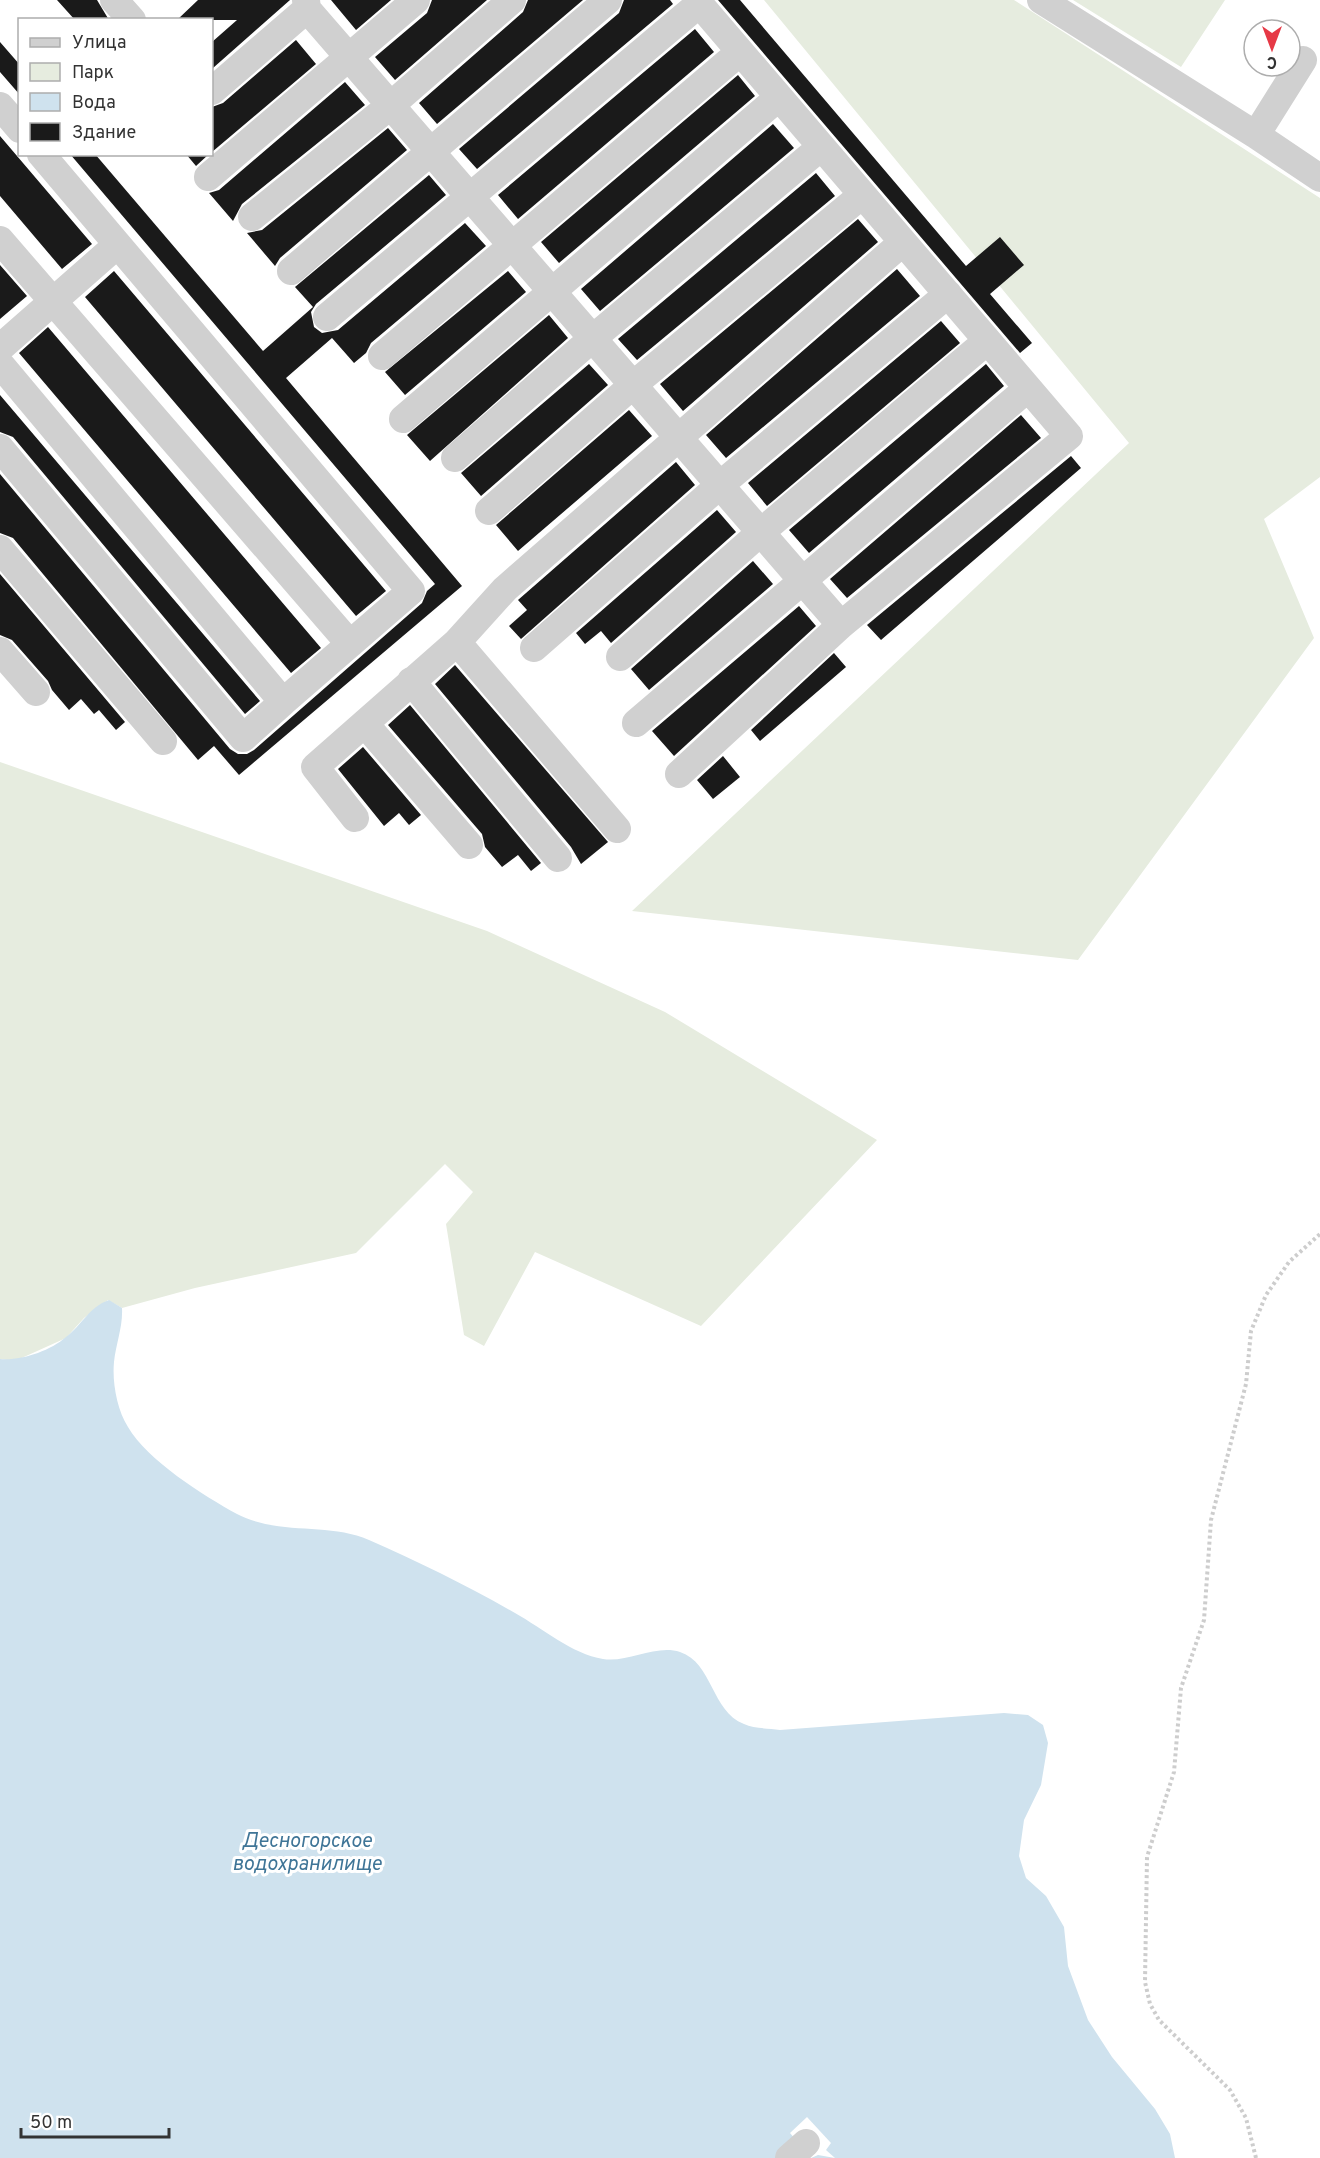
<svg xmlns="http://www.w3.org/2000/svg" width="1320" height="2158" viewBox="0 0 1320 2158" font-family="Overpass,sans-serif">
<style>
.green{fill:#e6ecdf}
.water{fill:#cfe2ee}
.pier{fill:#fff}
.building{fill:#1a1a1a}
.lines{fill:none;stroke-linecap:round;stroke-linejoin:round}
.path{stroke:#cdcdcd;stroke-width:4;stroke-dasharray:3 3;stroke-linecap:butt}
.minor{stroke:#d0d0d0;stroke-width:28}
.labels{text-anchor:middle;stroke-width:6;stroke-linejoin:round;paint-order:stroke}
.water-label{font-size:20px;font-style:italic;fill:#3f7597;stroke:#fff}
</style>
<rect width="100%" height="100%" fill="#fff"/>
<path class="green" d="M764 0H1014L1320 198V477L1264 519 1314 638 1078 960 632 911 1129 443Z
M1073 0H1225L1181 67Z
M0 762 487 931 665 1012 877 1140 701 1326 535 1252 484 1346 464 1335 446 1224 473 1192 445 1164 356 1253 195 1288 122 1308 108 1300 84 1318 66 1338 15 1361 0 1359Z"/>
<path class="water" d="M109 1300 122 1308C123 1327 116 1343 114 1362 112 1382 117 1410 128 1427 147 1460 204 1496 237 1514 279 1536 328 1522 369 1540 419 1562 468 1586 515 1613 542 1628 572 1654 603 1659 628 1663 656 1644 680 1652 713 1663 711 1711 744 1724 754 1729 769 1728 780 1730L1004 1713 1028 1715 1043 1725 1048 1743 1041 1785 1024 1820 1019 1856 1026 1878 1046 1896 1064 1927 1068 1966 1088 2020 1112 2057 1155 2109 1170 2134 1175 2158H0V1359C21 1361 50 1351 66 1337 82 1325 89 1307 109 1300Z"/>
<path class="pier" d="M807 2117 831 2143 826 2150 835 2158 818 2155 811 2158 790 2133Z"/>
<path class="building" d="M57 0H97L109 20H75Z
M198 0H290L213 68 212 42 237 20H177Z
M331 0H391L356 30Z
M432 0H487L395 80 375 57 427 13Z
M528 0H583L437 124 419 103 523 12Z
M624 0H670L673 4 477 169 459 149 619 13Z
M718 0H740L966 266 1000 237 1024 265 990 294 1032 343 1020 353Z
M695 29 714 52 518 219 498 195Z
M296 40 316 64 212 152V107L223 103Z
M0 42 20 65V95L0 72Z
M738 75 755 96 559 263 541 242Z
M345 82 365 105 242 204 233 221 209 193 219 190Z
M773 124 794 148 600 311 581 289Z
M388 128 407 150 280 258 275 266 247 233 262 230Z
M0 136 92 244 62 269 0 196Z
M70 154H95L263 351 313 307 295 287 429 175 446 195 316 304 311 312 314 327 322 333 338 330 465 223 486 246 371 343 366 353 354 363 332 338 286 378 462 586 239 775 214 746 198 760 13 538 0 533V474L230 749 238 754H247L254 750 422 603 427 591 435 584Z
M186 154H209L196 166Z
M816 173 835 196 637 360 618 339Z
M858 219 878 242 683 411 660 384Z
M0 265 27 296 0 319Z
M897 269 920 296 726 458 706 435Z
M114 271 386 591 356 616 85 297Z
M508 271 526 292 405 395 385 372Z
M549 315 568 338 430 461 407 435Z
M941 321 960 343 767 506 748 483Z
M48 327 321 648 291 673 19 353Z
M589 364 608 385 481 496 461 473Z
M986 364 1004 386 809 553 789 530Z
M0 395 260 701 245 714 13 437 0 432Z
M629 410 652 436 518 551 496 525Z
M1021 415 1041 438 847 598 830 579Z
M1071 456 1081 468 881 640 867 625Z
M676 462 695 485 521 639 509 626 527 610 518 600Z
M717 510 736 532 611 643 601 631 585 644 576 633Z
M753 561 773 584 649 690 631 669Z
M0 574 125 722 116 730 99 710 94 714 81 699 69 710 52 690 48 681 12 640 0 635Z
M799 606 816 626 674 756 652 731Z
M834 653 846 667 760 741 751 730Z
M455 665 608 842 581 864 571 847 435 684Z
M410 705 541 863 531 871 518 855 502 867 485 847 482 834 388 725Z
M363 747 421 815 409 825 399 813 384 826 338 769Z
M723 756 740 777 713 799 697 780Z"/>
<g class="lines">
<path class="path" d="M1256 2158 1246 2118 1230 2090 1159 2020 1150 2004 1145 1982 1147 1857 1174 1772 1181 1688 1204 1620 1211 1520 1246 1384 1251 1331 1266 1295 1289 1262 1320 1234"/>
<path class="minor" d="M114 0 132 20
M306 0 307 9 841 625
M1041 0 1256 135 1320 178
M212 91 307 9
M0 106 20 129
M1256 135 1303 60
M208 177 416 0
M252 217 391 105 512 0
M0 240 350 644
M291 271 608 0
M327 317 699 4
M0 348 117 245
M382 356 740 52
M0 364 283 702 411 591 41 154
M403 419 779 97
M0 448 243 738 283 702
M455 458 593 338 821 147
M489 511 633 385 862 195
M0 549 163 741
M457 642 617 829
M534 648 720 485 948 294
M0 651 36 692
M620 657 761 532 987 341
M411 681 558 858
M636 723 1028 388
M365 724 469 845
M679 774 841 625 1069 436 696 0
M355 818 315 767 457 642 505 589 903 242
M789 2158 806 2143"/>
</g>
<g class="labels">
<g class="water-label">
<text x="307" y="1847">Десногорское<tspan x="307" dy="23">водохранилище</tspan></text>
</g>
</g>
<rect x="18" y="18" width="195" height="138" fill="#ffffff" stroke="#adadad" stroke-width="1.5"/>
<rect x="30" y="38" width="30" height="9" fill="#d0d0d0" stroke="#adadad" stroke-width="1.5"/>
<text x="72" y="48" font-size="18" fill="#333333">Улица</text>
<rect x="30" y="63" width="30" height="18" fill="#e6ecdf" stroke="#adadad" stroke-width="1.5"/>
<text x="72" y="78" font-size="18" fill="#333333">Парк</text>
<rect x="30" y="93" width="30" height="18" fill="#cfe2ee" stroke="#adadad" stroke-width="1.5"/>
<text x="72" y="108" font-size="18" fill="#333333">Вода</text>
<rect x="30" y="123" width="30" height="18" fill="#1a1a1a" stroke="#adadad" stroke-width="1.5"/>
<text x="72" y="138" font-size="18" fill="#333333">Здание</text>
<g transform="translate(1272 48) rotate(180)"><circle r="28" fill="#ffffff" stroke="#adadad" stroke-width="1.5"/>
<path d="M0-4.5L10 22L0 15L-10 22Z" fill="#e63946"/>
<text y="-9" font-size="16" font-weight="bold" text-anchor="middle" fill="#333333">С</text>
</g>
<path d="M21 2128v9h148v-9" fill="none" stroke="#333333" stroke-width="3"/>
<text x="30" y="2128" font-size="18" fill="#333333" stroke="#ffffff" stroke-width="4.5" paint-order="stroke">50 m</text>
</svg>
